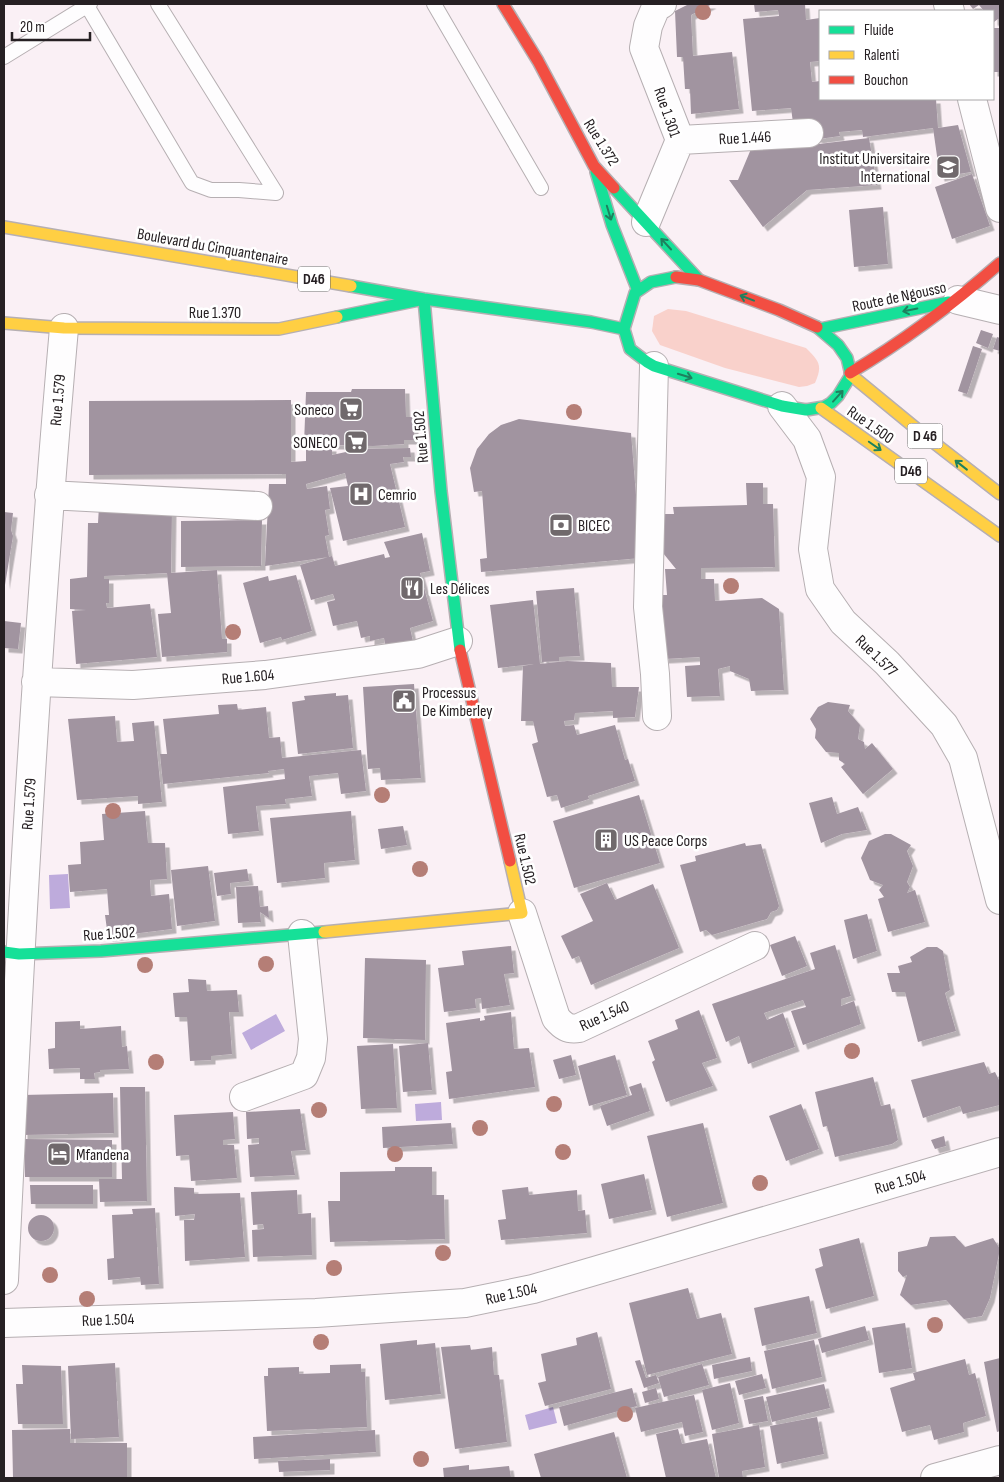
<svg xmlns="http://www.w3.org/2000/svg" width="1004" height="1482" viewBox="0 0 1004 1482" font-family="'Sofia Sans Condensed',sans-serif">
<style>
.green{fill:#f9d1cb}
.water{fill:#beabdc}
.building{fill:#a194a0;filter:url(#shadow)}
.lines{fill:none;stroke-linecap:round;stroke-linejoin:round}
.lane-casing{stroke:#b6afb2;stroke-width:16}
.street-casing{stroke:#b6afb2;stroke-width:30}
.fast-casing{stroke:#b6afb2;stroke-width:14}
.slow-casing{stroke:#b6afb2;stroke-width:14}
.jam-casing{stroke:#b6afb2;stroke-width:14}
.lane{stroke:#fefdfe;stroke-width:14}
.street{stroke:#fefdfe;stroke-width:28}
.fast{stroke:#16e098;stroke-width:11}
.slow{stroke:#ffcf43;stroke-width:11}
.jam{stroke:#f24e42;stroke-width:11}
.tree{fill:#b57e76}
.oneway{stroke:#1e805e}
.labels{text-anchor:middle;stroke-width:5;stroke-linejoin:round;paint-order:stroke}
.shield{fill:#fff;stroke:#676365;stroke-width:1}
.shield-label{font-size:15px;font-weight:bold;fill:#262023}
.street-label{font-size:16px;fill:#262023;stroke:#fff}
.poi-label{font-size:16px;fill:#262023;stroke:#fff;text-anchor:start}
</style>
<defs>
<filter id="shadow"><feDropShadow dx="4.5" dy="4.5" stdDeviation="0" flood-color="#0004"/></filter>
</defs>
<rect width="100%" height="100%" fill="#faf0f5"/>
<path class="green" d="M668 309 686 311 806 348C819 361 823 365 815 383L807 386 799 387 725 368 660 345 652 331 654 316Z"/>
<path class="water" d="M68 874 70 908 50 909 49 875Z
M276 1014 285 1031 251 1050 242 1033Z
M441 1102 442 1120 416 1121 415 1104Z
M553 1407 557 1423 529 1430 525 1415Z"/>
<path class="building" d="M689 4H712L691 15 693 56 732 52 739 109 691 114 690 89H685L683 57H677L675 11Z
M754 4H805L806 20 820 18V61L810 62 812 82 820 81V99H936L938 128 958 125 971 172 940 177 933 128 863 137 862 130 839 132 840 136 819 139 794 130 791 108 752 111 743 19 779 16 778 10 755 12Z
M969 4H1000V21L998 19 994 22 993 20V11H984L979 5 973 9Z
M993 28H1000V72H993Z
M869 138 877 185 807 190 763 227 729 180H738L751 149 802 146Z
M972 174 990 226 952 239 935 187Z
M883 207 888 264 854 267 849 210Z
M981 330 993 334 988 348 976 343Z
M997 337 1000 338V351L993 349Z
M973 346 982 349 967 394 958 391Z
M352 389H405L406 417H414V440H404V444L373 446 304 444 306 392H351Z
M291 400V462L306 461V446L332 447V455L355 450 354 448 362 446 363 449 410 448 411 457H403L404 462 390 464 405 527 343 541 330 488 348 486 345 473 306 484 307 489 327 486 330 509 325 510 329 535 325 536 329 557 265 566 269 484H286V474L89 475V401Z
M519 419 631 433 641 558 481 572 480 559 487 558 482 491 474 492 470 468 477 449 489 434 501 425Z
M746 483H763V504H773L775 567 701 568V579H714L715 601 762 598 779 609 784 690 751 691 749 679 730 671V666L718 669 720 696 687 697 685 666 700 665V657L664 659 661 595H667L665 569H676L663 553V514H674L673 507 747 505Z
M99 506 172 509 171 573 217 570 222 639H227V652L162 657 158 614 171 613 167 573 104 576V579H109V603H106L107 608 150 604 157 657 76 664 72 611 86 610 70 609V579L87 577 88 523H98Z
M4 512 13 513 11 530 13 536 5 585Z
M262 520 261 566 181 567V521Z
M422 533 430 571 420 573 433 621 410 628 414 646 387 653 384 638 370 641V636L361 638 357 621 333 626 327 602 335 600 333 594 311 600 300 565 332 556 335 566 384 554 385 558 390 557 384 542Z
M296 575 312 631 282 640 281 637 260 643 243 583 268 576 269 581Z
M574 588 580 656 559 657V661L542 662 536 591Z
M533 600 540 664 567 661 611 663 612 687H639L635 717 613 718V711L575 713 574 720 564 721 565 726 574 725 577 735 615 725 625 760 628 759 635 781 588 796 589 799 561 808 557 795 547 797 532 744 538 742 533 721H521L523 666 534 664 498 668 490 605Z
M4 621 21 623 18 649 4 648Z
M414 684 421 778 381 780 380 768 368 769 363 687Z
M336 693V696L348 695 353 748 298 754 292 702 305 700 304 696Z
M828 702 850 705 848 711 860 725 858 739 864 742 865 749 872 743 893 769 863 794 841 767 845 764 839 760V753L826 752 815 738 816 729 810 719 818 707Z
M237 704 238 710 266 707 269 738 280 737 282 758 361 750 366 791 341 794 338 773 309 776 312 796 285 799 286 804 256 806 259 831 228 834 223 787 285 779 284 769 268 771 269 773 163 784 160 754H167L163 719 219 714 218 705Z
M115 716 117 742 134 741 132 723 154 721 162 802 138 804V796L77 800 68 719Z
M639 795 660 863 574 888 553 821Z
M832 797 837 814 858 807 867 830 842 834 821 843 809 803Z
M145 811 148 843H165L167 879 150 880 151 896 169 894 172 929 108 937 105 915H109L107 889 70 892 68 865 81 864 80 842 104 840 102 814Z
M351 811 355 860 324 863 325 878 277 883 270 818Z
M403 826 407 845 381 849 378 829Z
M885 834H891L911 845 907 851 913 866 907 882 910 887 907 893 915 890 925 922 888 932 878 899 884 897 879 890 883 885 870 880 861 858 869 841Z
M745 843 746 846 761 844 779 906 777 910 771 912 767 919 712 935 706 930 700 932 680 865 696 861 695 856Z
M208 866 215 921 177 926 171 870Z
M247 869 249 881 230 883 231 894 217 896 214 873Z
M607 883 615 900 653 884 679 948 591 985 579 956 572 959 561 936 593 921 580 894Z
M258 886 260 907 268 906 269 918 260 912 261 922 238 923 236 887Z
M867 914 877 951 853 959 844 920Z
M795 936 807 966 782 976 770 945Z
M835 945 851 996 841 999V1006L854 1001 861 1024 803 1045 791 1011 806 1007 803 1000 764 1013 767 1020 783 1013 795 1047 748 1064 739 1036 726 1042 712 1004 815 969 810 953Z
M511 946 514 973 504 974 510 1005 482 1009 481 998 475 999 476 1008 444 1012 438 968 464 965 462 951Z
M927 947H937L943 951 950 990 945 993 956 1031 918 1042 905 992H892L887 973H900L898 966 912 962 910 957Z
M365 958 426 960 425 1040 363 1038Z
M188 979 206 980 207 991 237 990 239 1012H229L232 1054 211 1056V1060L190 1061 187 1017H175L173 993 189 992Z
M699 1010 717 1058 702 1063 713 1086 666 1102 652 1062 655 1060 648 1041 678 1029 675 1020Z
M511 1012 514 1049 529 1048 535 1087 449 1099 446 1072 452 1071 446 1023 480 1018V1021L485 1020 484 1016Z
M80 1021V1029L121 1026 122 1047 127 1046 129 1069 100 1070V1072L94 1073 95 1079H80V1068L49 1069 48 1049 55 1048V1022Z
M428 1043 432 1090 403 1092 399 1046Z
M393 1044 397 1108 361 1109 357 1046Z
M571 1055 576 1075 559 1079 553 1060Z
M615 1055 627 1095 589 1106 578 1066Z
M984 1062 989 1074 995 1072 1000 1082V1105L963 1114 960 1106 923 1118 911 1080Z
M873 1077 881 1106 890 1104 898 1140 892 1144 835 1157 827 1126 823 1127 815 1092Z
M641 1083 650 1111 607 1126 600 1106 632 1095 629 1087Z
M120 1087H145L147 1201 100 1202 99 1179H122Z
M113 1093 114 1133 23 1135 22 1095Z
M801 1104 819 1149 786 1161 769 1116Z
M300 1109 306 1150 291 1151 295 1175 250 1177 248 1145 259 1144V1138L247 1139 246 1112Z
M233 1112 235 1139 223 1140V1145H234L237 1178 191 1181 189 1155 176 1156 174 1115Z
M451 1123 453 1144 383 1148 382 1127Z
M703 1123 723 1203 667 1217 647 1136Z
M944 1136 946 1146 935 1149 931 1140Z
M24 1139 112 1140V1177H25Z
M395 1167H432V1195H444L445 1239 330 1242 328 1201H340V1172L395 1171Z
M644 1174 652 1210 609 1219 601 1184Z
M30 1185H93V1204H31Z
M174 1187 194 1188V1194L240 1193 245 1257 185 1261 184 1220H194L195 1214 175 1216Z
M528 1187 529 1195 577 1190 578 1211 585 1210 587 1233 501 1240 498 1220 506 1219 502 1190Z
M297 1190 298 1214 311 1213 312 1255 253 1257 252 1230 264 1229 263 1224 253 1225 251 1192Z
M155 1208 159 1284 141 1285 140 1277 108 1280 107 1259 114 1258 112 1215 133 1214 132 1209Z
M28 1228a13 13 0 1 1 26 0a13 13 0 1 1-26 0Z
M955 1236 965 1247 993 1238 1000 1249 990 1298 982 1316 964 1319 946 1300 911 1305 900 1295 907 1275 903 1277 898 1271V1252L927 1246 930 1237Z
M859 1238 874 1296 826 1309 815 1269 823 1266 819 1249Z
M688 1288 697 1319 721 1313 732 1354 647 1375 629 1303Z
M809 1296 817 1333 762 1346 754 1308Z
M905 1323 912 1368 879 1373 872 1328Z
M865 1326 869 1340 822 1353 818 1339Z
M597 1332 611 1389 545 1406 538 1383 546 1381 541 1354 577 1345 576 1338Z
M417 1340V1345L435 1343 441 1394 385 1400 380 1344Z
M814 1340 822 1377 772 1389 764 1351Z
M470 1345 471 1350 492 1347 494 1375H499L507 1442 455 1449 441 1347Z
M750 1357 752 1371 714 1379 712 1365Z
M1000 1358V1431L997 1432 984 1362Z
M965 1359 969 1375 975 1373 986 1416 963 1423 964 1432 934 1440 930 1425 902 1432 890 1388 915 1380 913 1373Z
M640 1360 646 1378 656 1375 659 1383 644 1388 635 1361Z
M115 1363 119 1437 71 1439 68 1366Z
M361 1364V1372H365L367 1427 267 1431 264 1376H268V1368L299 1367V1374L330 1373V1365Z
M702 1364 709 1385 664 1397 658 1377Z
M22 1365 61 1366 63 1424H18L16 1384H23Z
M762 1374 766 1388 739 1395 735 1381Z
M730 1383 739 1423 712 1430 702 1390Z
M824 1384 830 1408 772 1422 766 1397Z
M632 1388 637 1406 564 1426 559 1407Z
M656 1388 659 1399 645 1403 642 1392Z
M694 1395 703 1432 685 1436 682 1422 641 1432 635 1408Z
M763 1396 768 1421 749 1424 744 1400Z
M817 1417 824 1454 777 1464 770 1426Z
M759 1425 765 1467 742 1471 743 1478H719L712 1434Z
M70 1429V1443H127V1478H13L12 1430Z
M678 1429 682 1444 707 1439 716 1478H666L656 1434Z
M375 1430 376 1452 254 1459 253 1437Z
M614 1432 627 1478H541L534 1454Z
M330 1459V1470L279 1472 278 1461Z
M469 1465V1470L509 1466 511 1478H444L443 1468Z"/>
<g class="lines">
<g class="lane-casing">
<path id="lane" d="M86 4 192 183 211 190H239L276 193
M158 4 276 193
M434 4 541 188
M4 57 90 4"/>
</g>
<g class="street-casing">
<path id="street" d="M948 4 950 11
M972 99 1000 208
M680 140 809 133
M646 222 680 140 644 48 648 26 656 7 662 4
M958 300 1000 310
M654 366 648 607 655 674 657 716
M782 406 807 439 821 477 813 549 820 589 843 622 887 663 944 725 963 758 1000 900
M49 495 258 506
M36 682 133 685 265 675 418 654 458 641
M522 913 556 1018C563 1026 568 1030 579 1028L755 946
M244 1097 304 1075 311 1058 313 1039 302 934
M4 1280C19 962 36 645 64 328
M4 1323 316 1313 465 1303 533 1289 1000 1152
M935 1478 1000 1460"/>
</g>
<g class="fast-casing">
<path id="fast" d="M596 172 612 225 638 291
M614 188 699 280
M676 277 651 282 635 293 624 329 630 349 647 362 654 366 782 406 806 410 824 407 831 403 838 396 851 375 847 358 838 345 817 327
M351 286 424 299 591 322 624 329
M337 317 424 299 441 491 460 650
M820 329 949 302
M4 952 19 954 101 951 324 932"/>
</g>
<g class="slow-casing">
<path id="slow" d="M4 227 351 286
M4 323 64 328 279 329 337 317
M851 375 924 435 1000 494
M821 408 1000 536
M324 932 522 913 510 861"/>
</g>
<g class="jam-casing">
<path id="jam" d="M503 4 538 61 594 166 614 188
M676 277 699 280 779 310 817 327
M850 373C904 341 953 304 1000 263
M460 650 510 861"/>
</g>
<use href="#lane" class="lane"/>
<use href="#street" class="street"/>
<use href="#fast" class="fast"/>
<use href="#slow" class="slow"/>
<use href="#jam" class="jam"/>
</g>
<g class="tree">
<circle cx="703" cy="12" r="8"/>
<circle cx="574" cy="412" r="8"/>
<circle cx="731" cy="586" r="8"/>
<circle cx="233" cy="632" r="8"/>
<circle cx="382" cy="795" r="8"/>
<circle cx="113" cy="811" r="8"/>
<circle cx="420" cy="869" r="8"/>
<circle cx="266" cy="964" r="8"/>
<circle cx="145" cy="965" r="8"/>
<circle cx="852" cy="1051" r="8"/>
<circle cx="156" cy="1062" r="8"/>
<circle cx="554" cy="1104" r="8"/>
<circle cx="319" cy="1110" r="8"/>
<circle cx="480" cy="1128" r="8"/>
<circle cx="563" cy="1152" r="8"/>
<circle cx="395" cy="1154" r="8"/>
<circle cx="760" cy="1183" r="8"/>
<circle cx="443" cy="1253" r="8"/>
<circle cx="334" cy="1268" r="8"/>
<circle cx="50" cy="1275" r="8"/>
<circle cx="87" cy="1299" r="8"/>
<circle cx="935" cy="1325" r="8"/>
<circle cx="321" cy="1342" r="8"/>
<circle cx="625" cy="1414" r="8"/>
<circle cx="421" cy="1459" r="8"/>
</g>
<defs><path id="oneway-shaft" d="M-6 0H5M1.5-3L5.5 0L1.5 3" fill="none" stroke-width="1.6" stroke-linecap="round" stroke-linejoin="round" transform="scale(1.25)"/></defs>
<g class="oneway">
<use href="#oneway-shaft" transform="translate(609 213) rotate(73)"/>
<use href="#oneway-shaft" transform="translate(666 244) rotate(-133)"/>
<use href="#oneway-shaft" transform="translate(747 298) rotate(-159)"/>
<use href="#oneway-shaft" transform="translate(910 310) rotate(168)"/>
<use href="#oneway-shaft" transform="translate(685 376) rotate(17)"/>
<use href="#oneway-shaft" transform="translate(838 396) rotate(-48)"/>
<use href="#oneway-shaft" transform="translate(875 446) rotate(35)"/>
<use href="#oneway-shaft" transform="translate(961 465) rotate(-142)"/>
</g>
<defs>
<g id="university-square" transform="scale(1.25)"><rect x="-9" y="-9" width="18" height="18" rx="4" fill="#70696c" stroke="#fff"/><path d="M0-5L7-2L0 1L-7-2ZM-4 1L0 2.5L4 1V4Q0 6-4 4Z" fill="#fff"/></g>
<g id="supermarket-square" transform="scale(1.25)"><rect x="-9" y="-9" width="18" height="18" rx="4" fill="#70696c" stroke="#fff"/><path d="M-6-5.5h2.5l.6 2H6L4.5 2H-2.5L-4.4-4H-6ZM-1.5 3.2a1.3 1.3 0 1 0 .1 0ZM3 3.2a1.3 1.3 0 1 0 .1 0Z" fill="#fff"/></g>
<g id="hospital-square" transform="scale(1.25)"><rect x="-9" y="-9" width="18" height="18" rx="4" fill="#70696c" stroke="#fff"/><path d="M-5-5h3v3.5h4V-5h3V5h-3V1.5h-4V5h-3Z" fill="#fff"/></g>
<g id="bank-square" transform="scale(1.25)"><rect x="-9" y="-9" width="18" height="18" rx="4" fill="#70696c" stroke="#fff"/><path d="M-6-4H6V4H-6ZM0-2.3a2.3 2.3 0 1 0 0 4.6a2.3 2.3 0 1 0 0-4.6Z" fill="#fff"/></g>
<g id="restaurant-square" transform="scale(1.25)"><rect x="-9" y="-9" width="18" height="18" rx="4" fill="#70696c" stroke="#fff"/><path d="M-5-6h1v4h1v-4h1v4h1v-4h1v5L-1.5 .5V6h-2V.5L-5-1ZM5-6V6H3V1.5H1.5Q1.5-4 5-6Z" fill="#fff"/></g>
<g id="civic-square" transform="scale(1.25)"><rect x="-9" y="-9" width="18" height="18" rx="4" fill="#70696c" stroke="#fff"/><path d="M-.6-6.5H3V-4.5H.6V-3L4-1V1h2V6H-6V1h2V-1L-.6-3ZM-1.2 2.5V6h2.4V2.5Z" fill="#fff"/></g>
<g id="building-square" transform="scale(1.25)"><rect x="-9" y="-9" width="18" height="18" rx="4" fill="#70696c" stroke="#fff"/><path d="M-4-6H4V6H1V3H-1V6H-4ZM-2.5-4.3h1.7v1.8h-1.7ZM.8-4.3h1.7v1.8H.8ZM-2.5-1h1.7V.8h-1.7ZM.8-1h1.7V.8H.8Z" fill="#fff"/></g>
<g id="hotel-square" transform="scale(1.25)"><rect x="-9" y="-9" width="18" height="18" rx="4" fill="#70696c" stroke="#fff"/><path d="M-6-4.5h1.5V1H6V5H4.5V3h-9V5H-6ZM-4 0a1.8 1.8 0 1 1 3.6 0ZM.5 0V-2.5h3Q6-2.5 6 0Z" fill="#fff"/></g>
</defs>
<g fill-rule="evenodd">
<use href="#university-square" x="948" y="167"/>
<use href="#supermarket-square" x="351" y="409"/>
<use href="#supermarket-square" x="356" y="442"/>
<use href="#hospital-square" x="361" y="494"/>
<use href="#bank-square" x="561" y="525"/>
<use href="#restaurant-square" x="412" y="588"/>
<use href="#civic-square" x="404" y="701"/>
<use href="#building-square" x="606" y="840"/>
<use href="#hotel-square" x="59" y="1154"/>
</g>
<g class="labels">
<g class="shield">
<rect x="298" y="266.5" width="32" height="25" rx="4"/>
<rect x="907.5" y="423.5" width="35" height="25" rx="4"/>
<rect x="895" y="458.5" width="32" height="25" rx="4"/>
</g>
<g class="shield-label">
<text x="314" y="284">D46</text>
<text x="925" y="441">D 46</text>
<text x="911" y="476">D46</text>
</g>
<g class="street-label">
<text transform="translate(668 112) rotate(71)" y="6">Rue 1.301</text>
<text transform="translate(745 137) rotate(-3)" y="6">Rue 1.446</text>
<text transform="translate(602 142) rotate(58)" y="6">Rue 1.372</text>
<text transform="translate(213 246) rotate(10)" y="6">Boulevard du Cinquantenaire</text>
<text transform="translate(899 296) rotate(-12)" y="6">Route de Ngousso</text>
<text x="215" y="318">Rue 1.370</text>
<text transform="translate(57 400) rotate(-85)" y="6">Rue 1.579</text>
<text transform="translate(871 424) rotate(35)" y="6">Rue 1.500</text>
<text transform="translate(420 437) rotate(-95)" y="6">Rue 1.502</text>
<text transform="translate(877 655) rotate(44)" y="6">Rue 1.577</text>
<text transform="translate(248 676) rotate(-5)" y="6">Rue 1.604</text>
<text transform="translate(28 804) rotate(-86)" y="6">Rue 1.579</text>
<text transform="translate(526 859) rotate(77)" y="6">Rue 1.502</text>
<text transform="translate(109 933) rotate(-4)" y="6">Rue 1.502</text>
<text transform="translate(604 1015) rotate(-24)" y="6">Rue 1.540</text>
<text transform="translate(900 1181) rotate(-16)" y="6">Rue 1.504</text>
<text transform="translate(511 1293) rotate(-13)" y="6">Rue 1.504</text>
<text transform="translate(108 1319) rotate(-2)" y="6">Rue 1.504</text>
</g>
<g class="poi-label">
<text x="930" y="164" text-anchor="end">Institut Universitaire<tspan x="930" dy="18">International</tspan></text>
<text x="334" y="415" text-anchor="end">Soneco</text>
<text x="338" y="448" text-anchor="end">SONECO</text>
<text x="378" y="500">Cemrio</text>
<text x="578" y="531">BICEC</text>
<text x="430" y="594">Les Délices</text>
<text x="422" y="698">Processus<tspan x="422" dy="18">De Kimberley</tspan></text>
<text x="624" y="846">US Peace Corps</text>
<text x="76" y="1160">Mfandena</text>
</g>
</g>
<rect width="1004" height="1482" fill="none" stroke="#262023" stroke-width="10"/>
<rect x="819" y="10" width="175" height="90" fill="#ffffff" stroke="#a8a6a7"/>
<rect x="829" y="26" width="25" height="8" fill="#16e098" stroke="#a8a6a7"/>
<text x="864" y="35" font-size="15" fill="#262023">Fluide</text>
<rect x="829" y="51" width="25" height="8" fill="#ffcf43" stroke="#a8a6a7"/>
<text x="864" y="60" font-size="15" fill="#262023">Ralenti</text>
<rect x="829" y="76" width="25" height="8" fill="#f24e42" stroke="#a8a6a7"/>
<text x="864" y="85" font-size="15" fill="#262023">Bouchon</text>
<path d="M12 32v8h78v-8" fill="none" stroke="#262023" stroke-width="2.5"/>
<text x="20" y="32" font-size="15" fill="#262023" stroke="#ffffff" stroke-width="4" paint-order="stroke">20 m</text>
</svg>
